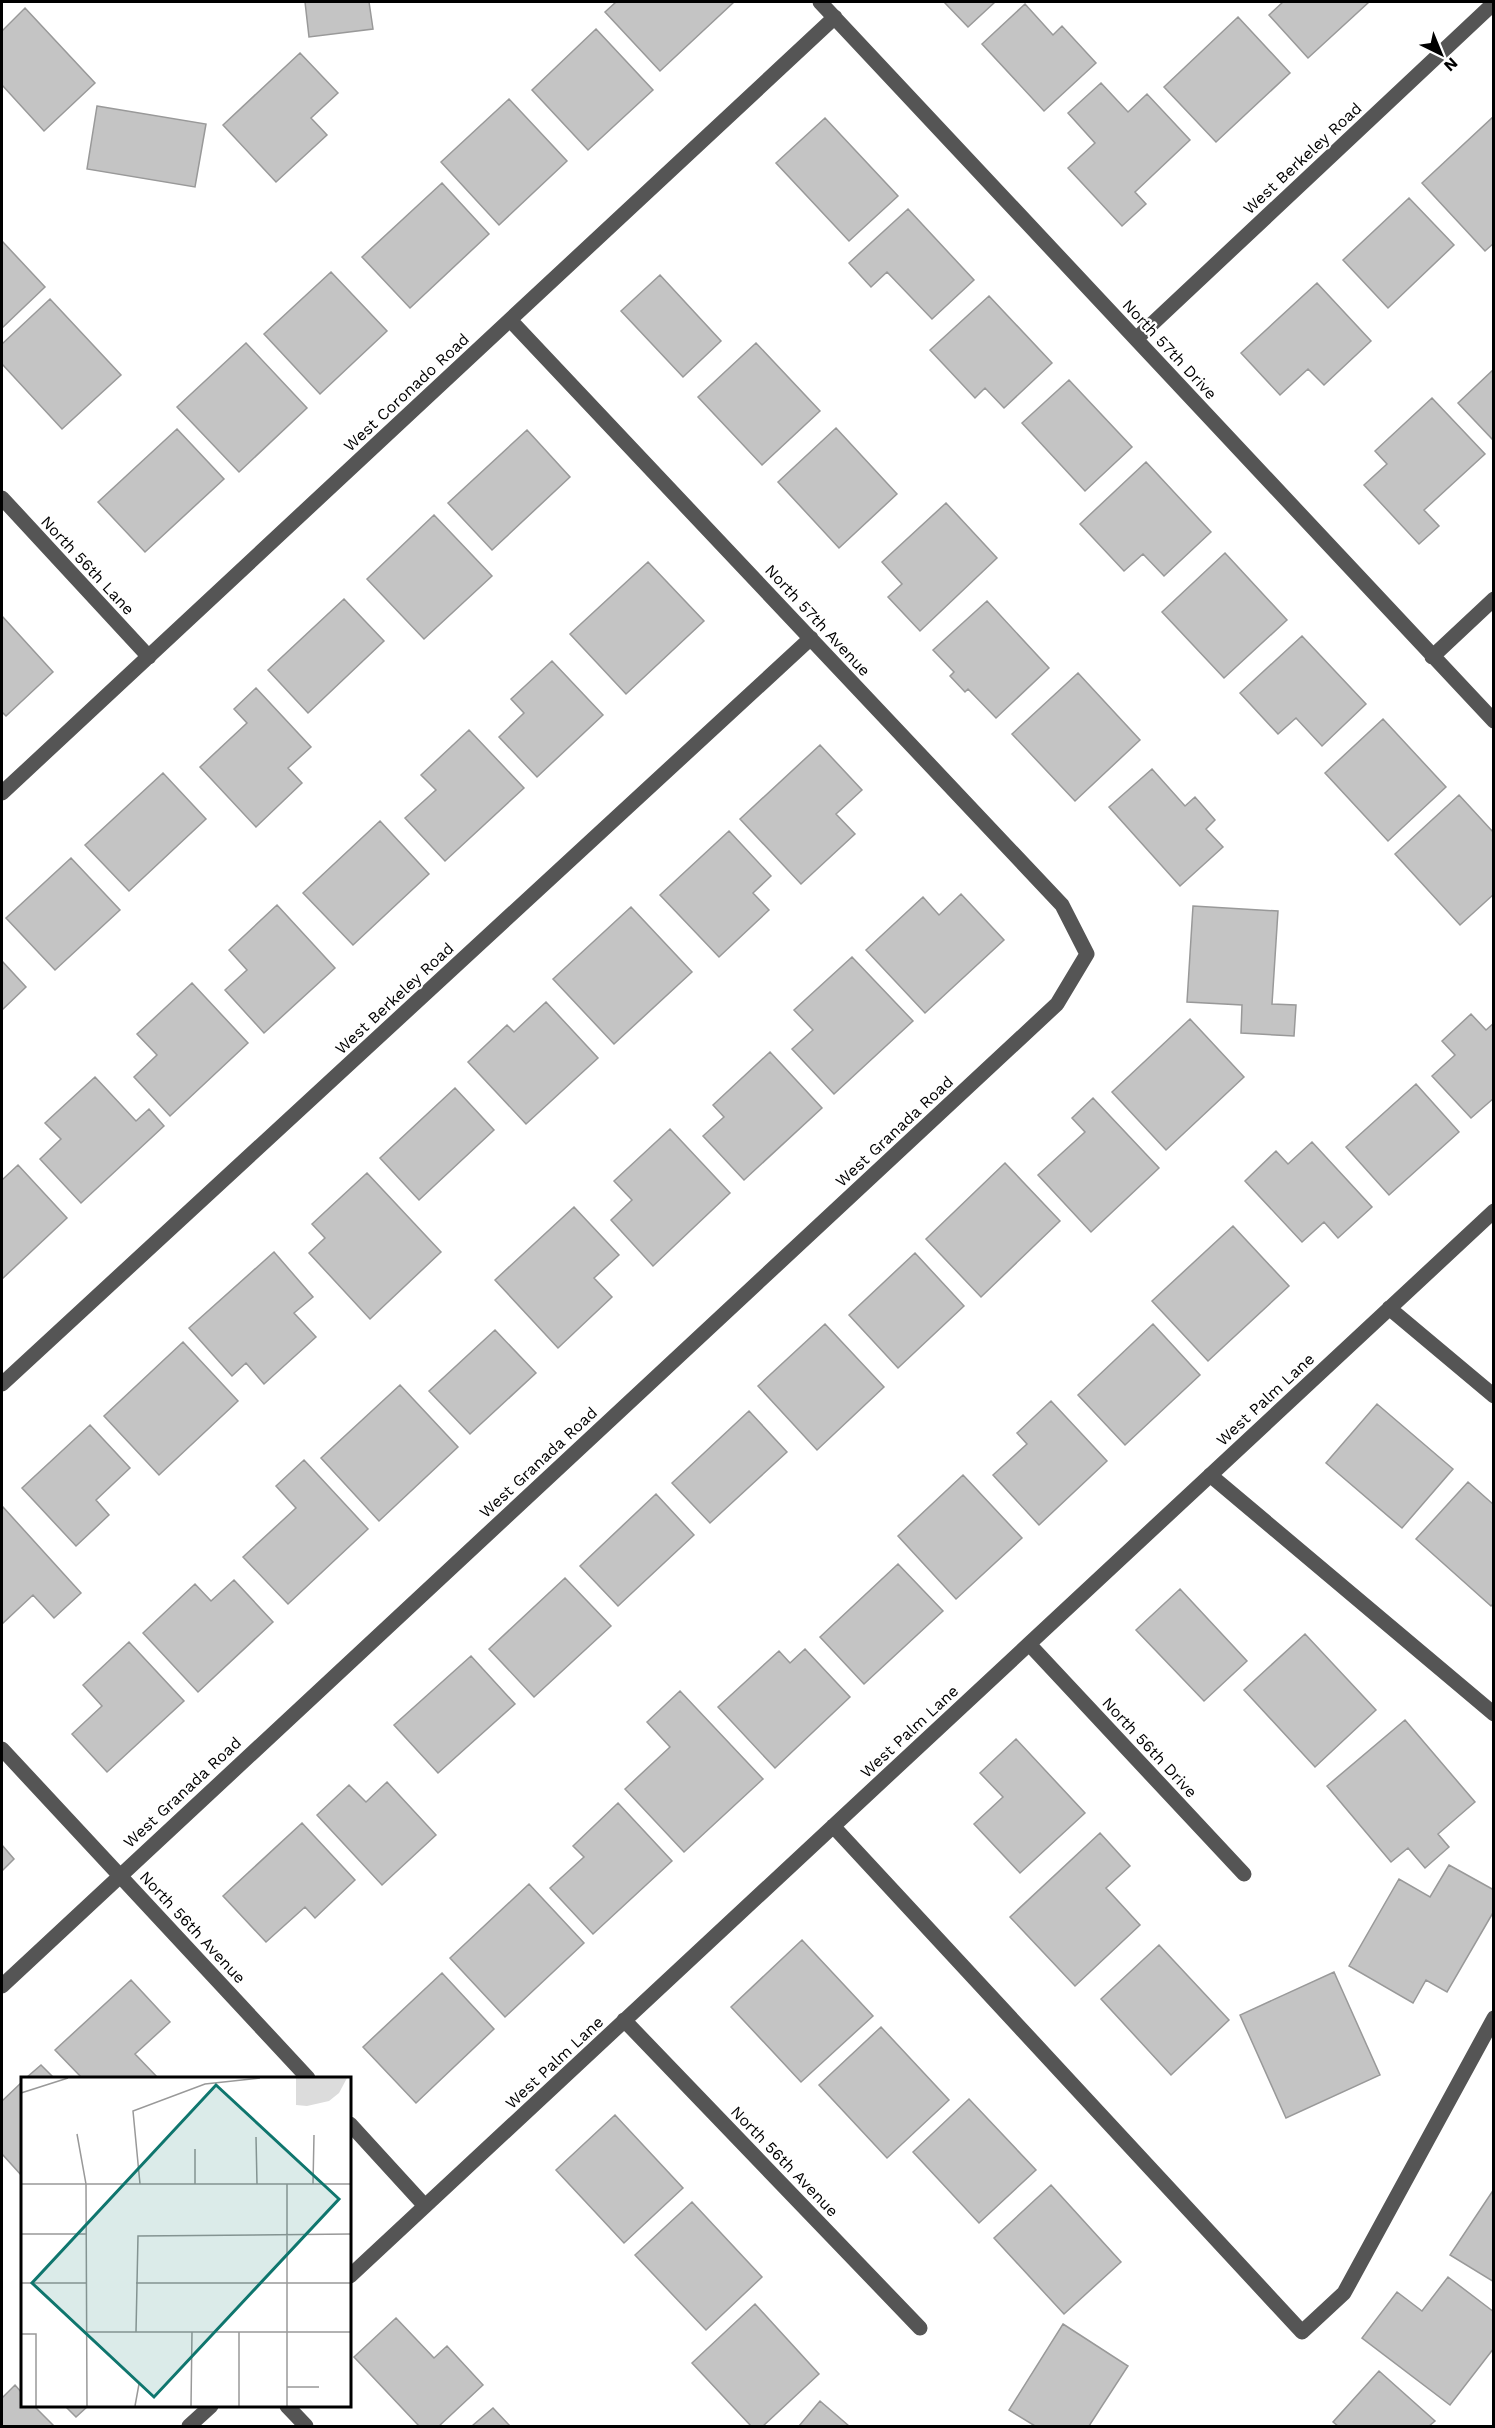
<svg xmlns="http://www.w3.org/2000/svg" width="1495" height="2428" viewBox="0 0 1495 2428" font-family="'Work Sans',sans-serif">
<style>
.building{fill:#c4c4c4;stroke:#999;stroke-width:1.5}
.lines{fill:none;stroke-linecap:round;stroke-linejoin:round}
.minor{stroke:#555;stroke-width:15}
.labels{text-anchor:middle;stroke-width:4.5;stroke-linejoin:round;paint-order:stroke}
.street-label{font-size:16px;fill:#000;stroke:#fff}
.inset-road{fill:none;stroke:#999;stroke-width:1.5}
.view{fill:#0f766e;fill-opacity:0.15;stroke:#0f766e;stroke-width:3}
.inset-edge{fill:none;stroke:#000;stroke-width:3}
</style>
<rect width="100%" height="100%" fill="#fff"/>
<path class="building" d="M305 2H369L373 29 309 37Z
M616 2H734L660 71 605 12Z
M944 2H995L968 27Z
M1283 2H1369L1308 58 1269 15Z
M1025 4 1053 35 1062 26 1096 63 1044 111 982 44Z
M25 8 95 83 44 131 2 85V31Z
M1238 17 1290 73 1216 142 1164 87Z
M596 29 653 90 588 150 532 90Z
M300 53 338 93 311 118 327 135 276 182 223 125Z
M1101 83 1128 112 1147 94 1190 140 1135 192 1146 204 1122 226 1068 168 1095 143 1068 113Z
M509 99 567 161 499 225 441 162Z
M97 106 206 124 195 187 87 169Z
M1494 116V243L1485 251 1422 183Z
M825 118 898 196 849 241 776 163Z
M442 183 489 234 410 308 362 257Z
M1409 198 1454 245 1388 308 1343 260Z
M908 209 974 280 932 319 887 272 871 287 849 263Z
M2 241 45 287 2 328Z
M331 272 387 331 320 394 264 334Z
M660 275 721 341 683 377 621 311Z
M1317 283 1371 341 1324 385 1308 369 1280 395 1241 353Z
M989 296 1052 363 1004 408 985 388 975 398 930 350Z
M50 299 121 375 62 429 2 364V344Z
M246 343 307 408 239 472 177 407Z
M756 343 820 411 762 465 698 397Z
M1494 369V441L1458 403Z
M1069 380 1132 447 1085 491 1022 423Z
M1432 398 1485 454 1424 510 1439 526 1419 544 1364 485 1387 464 1375 451Z
M836 428 897 494 839 548 778 482Z
M177 429 224 479 145 552 98 502Z
M527 430 570 477 492 550 448 503Z
M1146 462 1211 532 1164 576 1143 554 1124 571 1080 524Z
M946 503 997 558 920 631 888 597 902 584 882 562Z
M434 515 492 576 424 639 367 579Z
M1225 553 1287 620 1224 678 1162 612Z
M648 562 704 621 626 694 570 634Z
M344 599 384 641 308 713 268 670Z
M987 601 1049 668 996 718 968 689 965 692 950 676 954 672 933 650Z
M2 616 53 672 6 716 2 712Z
M1302 636 1366 704 1322 746 1296 718 1278 734 1240 693Z
M552 661 603 715 537 777 499 737 524 713 511 699Z
M1078 673 1140 740 1075 801 1012 734Z
M256 688 311 747 288 768 302 783 256 827 200 767 247 723 234 709Z
M1383 719 1446 787 1388 841 1325 773Z
M469 730 524 788 445 861 405 818 436 790 421 775Z
M820 745 862 790 836 814 855 834 801 884 740 819Z
M1152 769 1185 806 1195 797 1215 820 1206 829 1223 847 1180 886 1109 807Z
M163 773 206 819 129 891 85 845Z
M1459 795 1494 833V894L1460 925 1395 854Z
M380 821 429 874 353 945 303 893Z
M729 831 771 876 753 893 769 910 719 957 660 895Z
M71 858 120 910 55 970 6 918Z
M961 894 1004 940 925 1013 866 950 923 897 939 915Z
M277 905 335 968 264 1033 225 990 247 970 229 950Z
M1193 906 1278 911 1272 1004 1296 1005 1294 1036 1241 1033 1242 1005 1187 1002Z
M631 907 692 972 614 1044 553 979Z
M852 957 913 1021 834 1094 792 1049 813 1030 794 1010Z
M2 961 26 987 2 1010Z
M192 983 248 1043 170 1116 134 1077 157 1055 137 1034Z
M546 1002 598 1058 526 1124 468 1062 507 1025 514 1032Z
M1471 1014 1486 1030 1494 1023V1098L1471 1118 1432 1076 1455 1055 1442 1041Z
M1190 1019 1244 1077 1166 1150 1112 1092Z
M770 1052 822 1108 744 1180 703 1136 724 1117 713 1105Z
M95 1077 136 1121 149 1109 164 1126 81 1203 40 1159 61 1139 45 1123Z
M1416 1084 1459 1132 1389 1195 1346 1147Z
M455 1088 494 1130 419 1200 380 1158Z
M1093 1098 1159 1168 1091 1232 1038 1175 1085 1132 1072 1118Z
M670 1129 730 1193 653 1266 611 1220 632 1200 614 1181Z
M1312 1142 1372 1207 1338 1238 1324 1222 1302 1242 1245 1181 1276 1151 1288 1164Z
M1005 1163 1060 1221 981 1297 926 1239Z
M18 1165 67 1218 2 1279V1180Z
M367 1173 441 1252 370 1319 309 1253 325 1238 312 1224Z
M574 1207 619 1255 594 1278 612 1297 558 1348 495 1280Z
M1233 1226 1289 1286 1208 1361 1152 1301Z
M274 1252 313 1297 294 1313 316 1337 264 1384 246 1363 232 1376 189 1328Z
M915 1253 964 1306 898 1368 849 1315Z
M825 1324 884 1387 817 1450 758 1386Z
M1153 1324 1200 1375 1125 1445 1078 1395Z
M495 1330 536 1373 470 1434 429 1391Z
M183 1342 238 1401 159 1475 104 1416Z
M400 1385 458 1447 379 1521 321 1458Z
M1051 1401 1107 1461 1039 1525 993 1475 1027 1444 1017 1433Z
M1377 1404 1453 1469 1402 1528 1326 1463Z
M749 1411 787 1452 710 1523 672 1483Z
M90 1425 130 1468 96 1500 109 1515 76 1546 22 1488Z
M304 1460 368 1529 288 1604 243 1557 296 1508 276 1486Z
M963 1475 1022 1538 956 1599 898 1536Z
M1468 1482 1494 1505V1603L1491 1606 1416 1539Z
M656 1494 694 1535 618 1606 580 1566Z
M3 1507 81 1593 54 1618 33 1595 2 1624V1509Z
M898 1564 943 1611 864 1684 820 1637Z
M565 1578 611 1626 534 1697 489 1649Z
M234 1580 273 1622 198 1692 143 1633 195 1584 211 1601Z
M1180 1589 1247 1661 1204 1701 1136 1630Z
M1305 1634 1376 1710 1315 1767 1244 1690Z
M129 1642 184 1701 107 1772 72 1734 102 1706 83 1685Z
M805 1649 850 1697 775 1768 718 1707 779 1651 790 1663Z
M471 1656 515 1704 438 1773 394 1725Z
M680 1691 763 1779 684 1852 625 1789 670 1747 647 1722Z
M1405 1720 1475 1802 1438 1834 1449 1847 1425 1868 1408 1848 1391 1862 1327 1786Z
M1016 1739 1085 1813 1020 1873 974 1824 1003 1797 980 1773Z
M387 1782 436 1835 382 1885 317 1815 349 1785 366 1802Z
M618 1803 672 1861 593 1934 550 1888 584 1857 573 1846Z
M302 1823 355 1880 315 1918 305 1907 266 1942 223 1896Z
M1100 1833 1130 1866 1106 1888 1140 1925 1075 1986 1010 1917Z
M2 1845 14 1859 2 1871Z
M1449 1865 1494 1890V1911L1447 1992 1426 1980 1413 2003 1349 1966 1399 1879 1430 1897Z
M529 1884 584 1943 505 2017 450 1958Z
M802 1940 873 2016 801 2082 731 2007Z
M1159 1945 1229 2020 1171 2075 1101 1999Z
M1334 1972 1380 2075 1286 2118 1240 2015Z
M442 1973 494 2029 416 2103 363 2047Z
M131 1980 170 2022 135 2054 158 2078H82L55 2050Z
M881 2027 949 2100 887 2158 819 2085Z
M41 2065 54 2078H26Z
M22 2082V2176L2 2154V2101Z
M969 2099 1036 2170 979 2223 913 2152Z
M615 2115 683 2188 624 2243 556 2170Z
M1051 2185 1121 2262 1064 2314 994 2238Z
M1494 2189V2282L1450 2255Z
M692 2202 762 2277 706 2330 635 2255Z
M1448 2277 1494 2312V2348L1450 2405 1362 2338 1397 2292 1422 2311Z
M755 2304 819 2374 763 2426H751L692 2363Z
M396 2318 434 2358 447 2346 483 2385 439 2426H419L354 2357Z
M1063 2324 1128 2366 1089 2426H1035L1009 2410Z
M1379 2371 1435 2421 1429 2426H1338L1333 2422Z
M15 2385 22 2393V2406H34L54 2426H2V2398Z
M820 2401 849 2426H799Z
M65 2406H88L76 2417Z
M493 2408 510 2426H472Z"/>
<g class="lines">
<path class="minor" d="M820 2 1494 721
M1136 339 1494 3
M2 498 149 657
M1432 657 1494 599
M2 793 835 17
M1389 1308 1494 1396
M2 1384 811 638
M1210 1475 1494 1714
M1029 1644 1244 1874
M2 1749 308 2078
M833 1826 1302 2332 1344 2293 1494 2018
M2 1986 1057 1004 1087 954 1062 905 510 320
M624 2020 920 2328
M350 2124 425 2206
M350 2276 1494 1211
M287 2406 306 2426
M189 2426 211 2406"/>
</g>
<g class="labels">
<g class="street-label">
<text transform="translate(1302 158) rotate(-43)" y="6">West Berkeley Road</text>
<text transform="translate(1170 349) rotate(47)" y="6">North 57th Drive</text>
<text transform="translate(406 392) rotate(-43)" y="6">West Coronado Road</text>
<text transform="translate(88 565) rotate(47)" y="6">North 56th Lane</text>
<text transform="translate(818 620) rotate(47)" y="6">North 57th Avenue</text>
<text transform="translate(394 998) rotate(-43)" y="6">West Berkeley Road</text>
<text transform="translate(894 1131) rotate(-43)" y="6">West Granada Road</text>
<text transform="translate(1265 1399) rotate(-43)" y="6">West Palm Lane</text>
<text transform="translate(538 1462) rotate(-43)" y="6">West Granada Road</text>
<text transform="translate(909 1731) rotate(-43)" y="6">West Palm Lane</text>
<text transform="translate(1150 1747) rotate(47)" y="6">North 56th Drive</text>
<text transform="translate(182 1792) rotate(-43)" y="6">West Granada Road</text>
<text transform="translate(193 1927) rotate(47)" y="6">North 56th Avenue</text>
<text transform="translate(554 2062) rotate(-43)" y="6">West Palm Lane</text>
<text transform="translate(785 2161) rotate(46)" y="6">North 56th Avenue</text>
</g>
</g>
<g transform="translate(21 2077)">
<rect width="330" height="330" fill="#fff"/>
<path d="M275 1H326L318 16 308 24 286 29 275 28Z" fill="#dcdcdc"/>
<path class="inset-road" d="M0 16 47 1M56 57 65 107 66 329M235 60 236 107M174 72V107M0 107H330M119 107 112 34 184 7 239 1M266 107V329M292 107 293 58M0 157H66M0 206H66M115 206H330M66 255H330M115 255 117 159 330 157M218 255V329M0 257H15V329M266 310H298M114 329 118 307M170 329 171 255"/>
<path class="view" d="M195 8 318 122 133 320 11 206Z"/>
<rect width="330" height="330" class="inset-edge"/>
</g>
<rect width="1495" height="2428" fill="none" stroke="#000000" stroke-width="6"/>
<g transform="translate(1441 54) rotate(137)" stroke="#ffffff" stroke-width="4.5" paint-order="stroke">
<path d="M0-4.5L10 22L0 15L-10 22Z" fill="#000000"/>
<text y="-9" font-size="16" font-weight="bold" text-anchor="middle" fill="#000000">N</text>
</g>
</svg>
